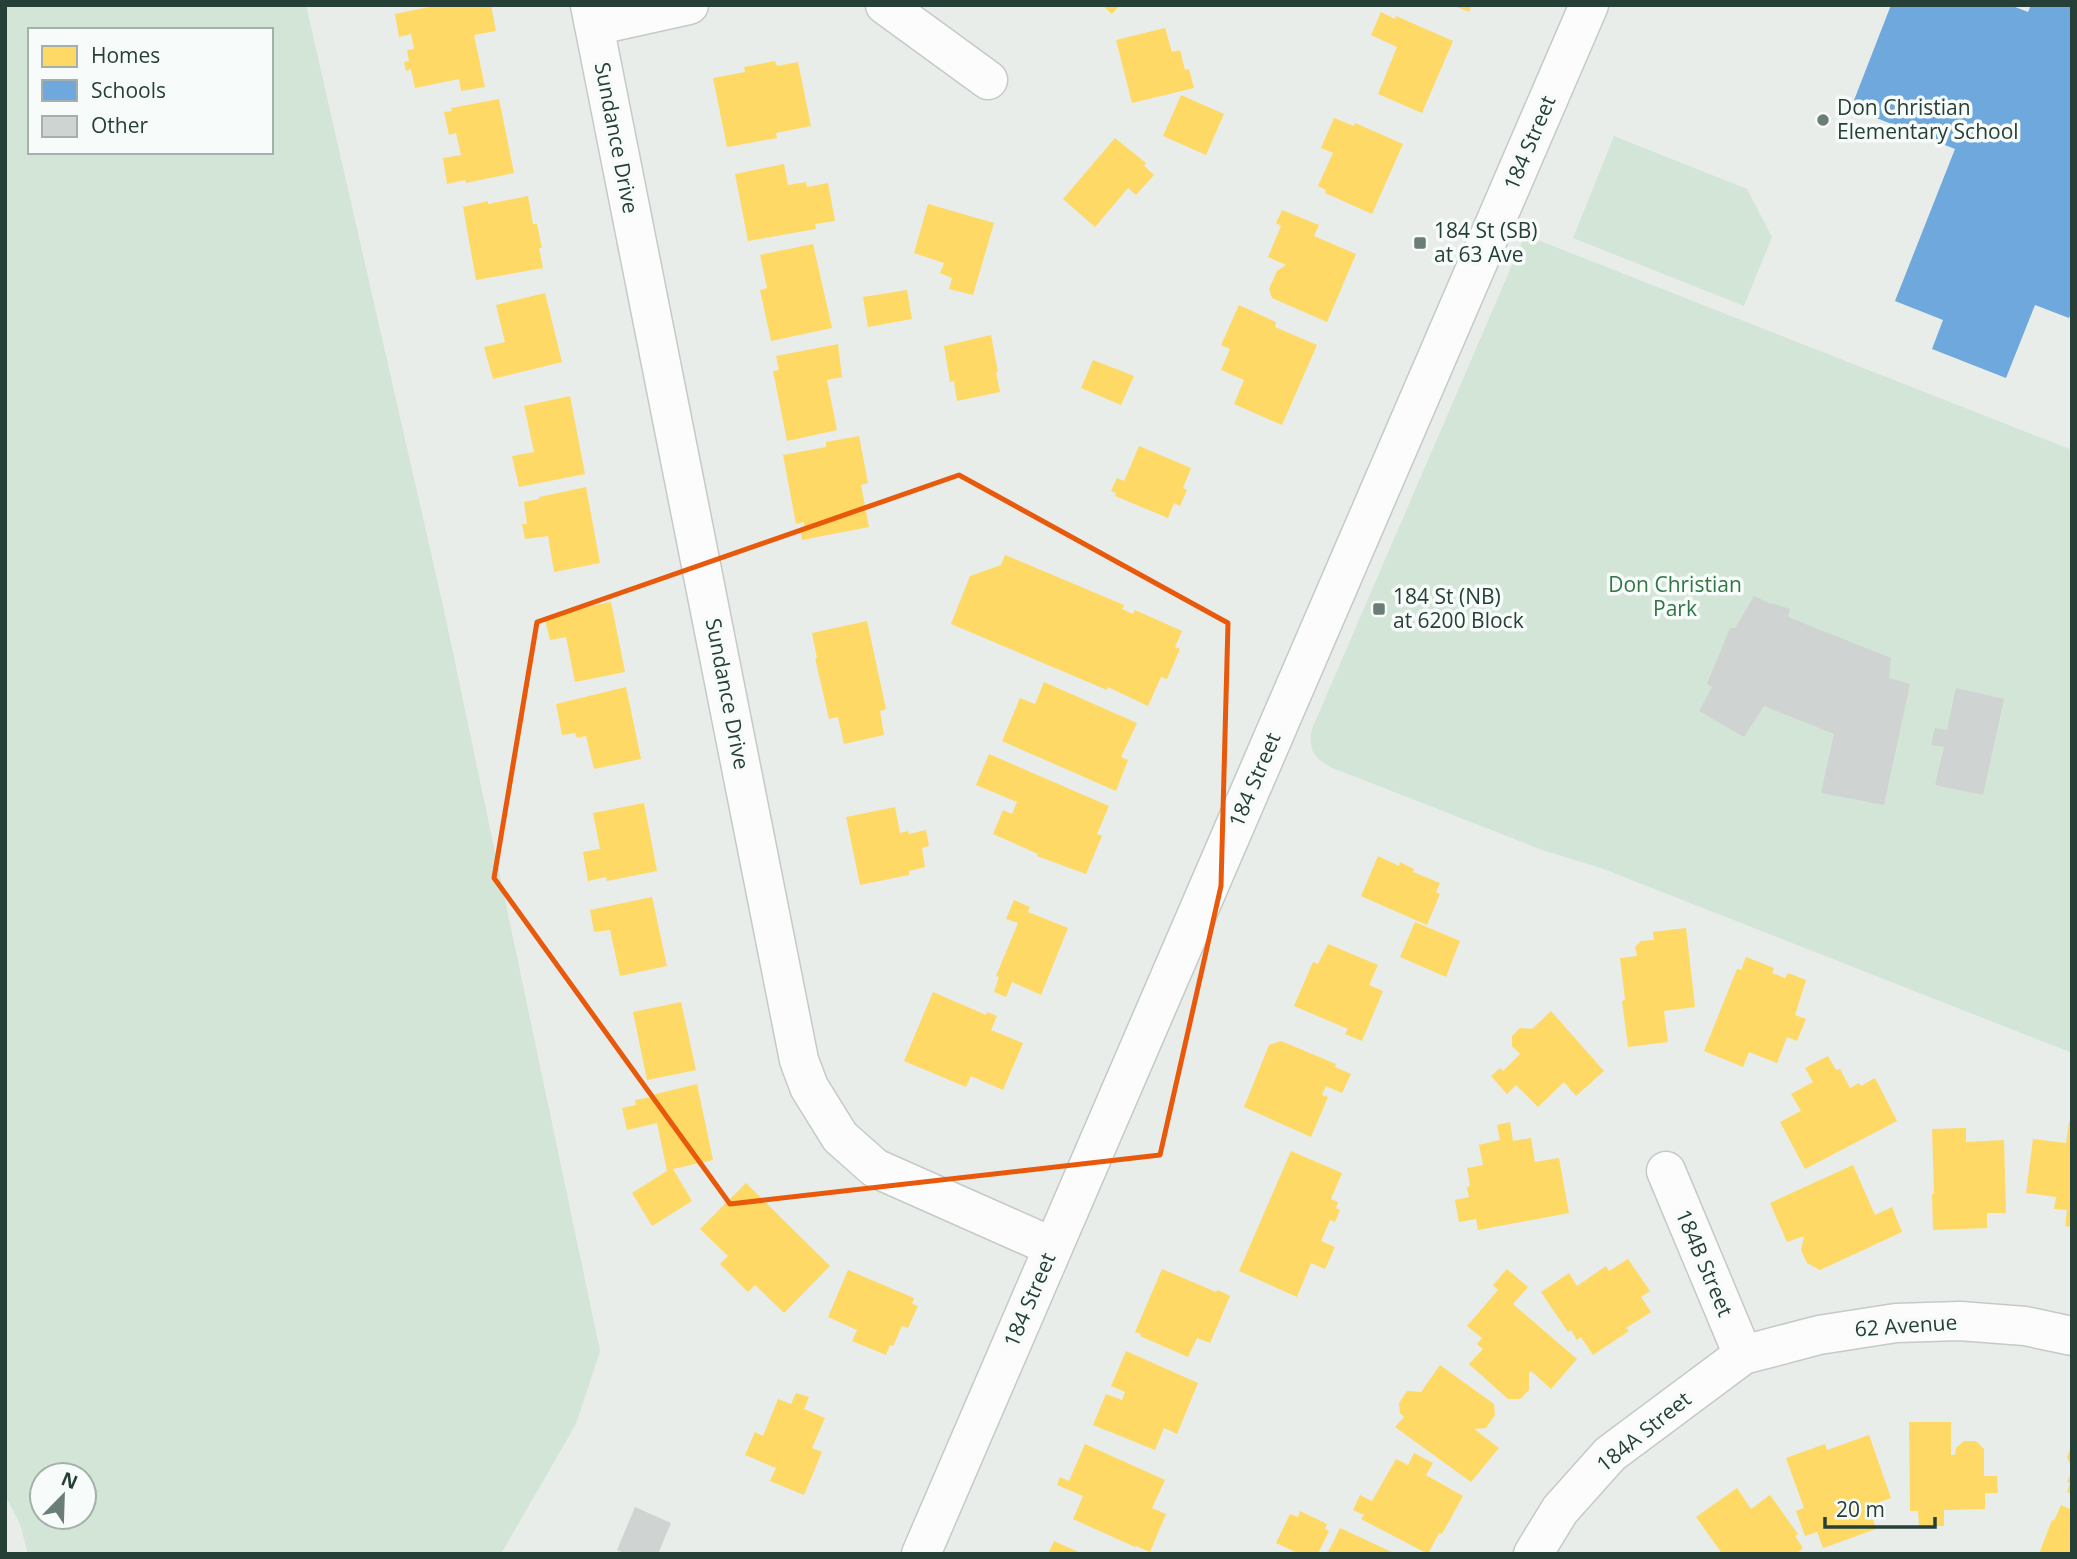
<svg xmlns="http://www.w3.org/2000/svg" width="2077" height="1559" viewBox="0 0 2077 1559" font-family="'Open Sans',sans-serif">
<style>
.green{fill:#d3e5d7;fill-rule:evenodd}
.homes{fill:#ffd966}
.schools{fill:#6fa8dc}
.building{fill:#cfd4d2}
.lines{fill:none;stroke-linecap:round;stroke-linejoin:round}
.minor-casing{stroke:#c5cac7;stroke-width:41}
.secondary-casing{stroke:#c4cac7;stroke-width:41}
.minor{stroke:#fcfcfc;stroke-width:38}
.secondary{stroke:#fcfcfc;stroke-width:38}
.marked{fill:none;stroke:#e8590c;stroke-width:5;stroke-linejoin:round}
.poi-dot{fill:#6a7d76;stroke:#f7fbf9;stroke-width:2.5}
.labels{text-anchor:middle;stroke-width:7;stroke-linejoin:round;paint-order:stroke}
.poi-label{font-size:21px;fill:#264037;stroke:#f7fbf9;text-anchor:start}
.street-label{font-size:21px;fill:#264037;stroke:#f7fbf9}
.park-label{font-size:21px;fill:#327547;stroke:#f7fbf9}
</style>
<rect width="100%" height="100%" fill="#e8edea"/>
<path class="green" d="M5 5H306L444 610 600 1351 576 1424 501 1554H28L20 1524 5 1495ZM30 30H271V152H30ZM42 1475H84V1517H42Z
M1614 136 1747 189 1772 237 1744 306 1573 238Z
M1525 235 2072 450V1053L1601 868 1545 851 1330 767C1313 757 1308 749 1312 729Z"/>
<path class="homes" d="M439 5H491L496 31 474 35 485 87 461 91 459 79 415 88 411 69 406 71 404 62 409 61 407 50 414 49 411 34 399 37 395 14Z
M1102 5H1120L1112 14Z
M1452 5H1472L1469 12Z
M1381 12 1395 19 1396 16 1453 41 1422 113 1378 94 1397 47 1371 35Z
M1165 28 1172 52 1180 50 1185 70 1189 69 1194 88 1132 103 1116 40Z
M775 61 777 66 798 62 811 126 776 133 777 138 727 147 713 78 745 72 744 67Z
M1181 95 1224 114 1206 155 1163 136Z
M499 99 514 173 466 183 465 180 447 184 443 158 461 155 456 133 449 135 444 112 452 111 451 108Z
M1334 118 1354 126 1355 123 1403 144 1372 214 1325 193 1326 190 1318 186 1333 153 1321 148Z
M1115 138 1146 163 1144 166 1154 175 1136 195 1128 188 1095 227 1063 199Z
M784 164 788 185 806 182 807 187 828 183 835 221 815 224 816 229 748 241 735 174Z
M528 196 533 224H537L542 248H539L543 268 476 280 463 207 488 201V204Z
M928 204 994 223 973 295 949 289 952 278 940 273 944 263 914 253Z
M1282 210 1319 225 1314 236 1356 254 1327 322 1272 298 1269 289 1277 271 1286 265 1268 257 1281 226 1276 223Z
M813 244 832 328 771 341 760 290 767 288 760 255Z
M907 290 912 319 868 327 863 297Z
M545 293 562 362 493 379 484 347 505 342 496 305Z
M1239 305 1276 322 1275 327 1317 345 1282 425 1234 404 1244 380 1221 370 1230 349 1221 345Z
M991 335 998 372H996L1000 392 957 401 954 381 950 382 944 346Z
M838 344 842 377 827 380 837 430 787 441 773 371 779 370 776 356Z
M1093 360 1134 376 1121 405 1081 388Z
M570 396 585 474 519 487 512 456 534 452 524 406Z
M859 436 868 483 861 485 869 527 802 540 800 528 804 527V522L796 524 783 455 826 447V442Z
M1139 446 1191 468 1183 488 1187 490 1180 506 1174 503 1168 518 1115 496 1116 493 1111 491 1117 478 1124 481Z
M586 487 600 563 554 572 548 536 525 539 522 524H527L524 502 539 499V497Z
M1005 555 1124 605 1122 609 1133 614 1135 610 1182 631 1175 647 1180 649 1167 679 1161 677 1148 706 1108 687 1107 690 951 624 970 576 1001 565Z
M611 602 625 672 575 682 566 637 550 640 545 619 561 615V612Z
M867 621 886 709 880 711 884 735 844 744 838 717 829 719 815 658H817L812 633Z
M1044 682 1137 723 1121 757 1128 760 1116 791 1002 741 1020 698 1035 704Z
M626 687 641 759 594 769 586 736 577 738 575 733 562 735 556 704Z
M989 754 1109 806 1097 834 1102 836 1086 874 1037 856 1038 854 993 834 1003 810 1012 814 1017 802 976 785Z
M644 803 657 871 607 881 606 877 588 881 583 852 600 849 593 813Z
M895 807 900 833 908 831 909 834 926 830 929 846 922 848 925 867 909 871V875L860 885 846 817Z
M1378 856 1399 866 1400 862 1414 869 1413 872 1440 883 1436 892 1440 894 1427 925 1361 896Z
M652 897 667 966 620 976 610 930 594 932 590 910Z
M1014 900 1030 907 1028 912 1068 928 1041 995 1012 982 1006 997 994 992 999 977 996 976 1018 923 1006 919Z
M1415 922 1460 941 1446 977 1400 957Z
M1686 928 1695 1007 1664 1011 1668 1042 1628 1047 1622 1001 1625 1000 1620 958 1637 956 1635 947 1641 941 1654 940 1653 932Z
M1328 944 1378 965 1369 985 1383 991 1362 1041 1345 1034 1348 1029 1294 1006 1313 962 1318 964Z
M1746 957 1774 968 1772 973 1785 978 1788 973 1806 980 1795 1015 1806 1019 1797 1041 1787 1037 1777 1063 1749 1052 1743 1067 1704 1051 1737 969 1741 970Z
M933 992 986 1015 987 1012 997 1016 991 1030 1023 1043 1003 1090 971 1076 966 1087 904 1061Z
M681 1002 696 1070 647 1080 633 1012Z
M1551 1011 1604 1071 1576 1096 1564 1082 1538 1107 1516 1085 1507 1094 1491 1076 1500 1068 1503 1071 1520 1054 1512 1046V1036L1520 1028 1532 1029Z
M1281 1041 1336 1064 1335 1067 1351 1074 1342 1093 1326 1086 1322 1095 1328 1097 1311 1137 1244 1107 1269 1045Z
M1828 1056 1836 1070 1840 1069 1850 1088 1859 1083 1861 1086 1875 1078 1897 1121 1805 1169 1780 1122 1801 1111 1791 1094 1813 1082 1805 1068Z
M697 1084 713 1160 673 1169 692 1201 652 1226 632 1193 667 1171 657 1123 627 1130 622 1108 636 1105 635 1100 652 1097V1095Z
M1510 1122 1513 1141 1531 1138 1535 1162 1559 1158 1569 1213 1478 1230 1476 1219 1459 1222 1455 1200 1469 1197 1467 1188 1470 1185 1467 1168 1483 1165 1479 1145 1500 1140 1497 1125Z
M2069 1122H2072V1227L2065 1226 2067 1210 2054 1209 2056 1197 2026 1193 2033 1139 2066 1143Z
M1966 1128V1142L2004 1140 2006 1213H1987V1228L1933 1230 1932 1194H1934L1932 1129Z
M1291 1151 1342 1173 1331 1199 1338 1202 1336 1208 1340 1210 1335 1222 1330 1220 1321 1241 1335 1247 1325 1269 1311 1263 1297 1297 1239 1271Z
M1853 1165 1875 1215 1892 1207 1902 1232 1820 1270 1807 1263 1801 1250 1804 1236 1787 1242 1770 1203Z
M746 1183 830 1266 784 1313 755 1285 748 1292 720 1264 728 1256 700 1229Z
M1628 1259 1650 1291 1641 1297 1651 1312 1626 1328 1629 1331 1593 1355 1581 1337 1577 1340 1571 1330 1568 1332 1541 1292 1569 1273 1577 1286 1606 1266 1609 1271Z
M1162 1269 1216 1292 1218 1290 1230 1296 1210 1343 1197 1338 1188 1357 1140 1336 1141 1334 1135 1332Z
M1507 1269 1528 1287 1513 1304 1577 1359 1551 1389 1531 1371 1529 1374V1390L1520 1399H1508L1469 1364 1483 1349 1477 1344 1482 1338 1467 1326 1498 1290 1493 1285Z
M848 1270 914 1298 912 1304 918 1306 908 1328 902 1326 893 1346 890 1345 886 1355 852 1341 857 1330 828 1317Z
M1126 1351 1198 1383 1177 1434 1164 1428 1155 1450 1093 1425 1106 1394 1122 1400 1125 1392 1111 1386Z
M1440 1365 1494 1404 1495 1415 1486 1428 1474 1429 1499 1448 1471 1482 1395 1427 1404 1417 1400 1413 1399 1403 1407 1391 1421 1392Z
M796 1393 809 1397 804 1409 825 1418 812 1448 822 1452 804 1495 770 1481 776 1468 745 1455 755 1432 763 1436 778 1399 791 1404Z
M1909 1422H1951V1455H1955L1956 1448 1964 1441H1976L1984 1449V1476H1997L1998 1493H1985V1509L1944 1510V1526H1919L1918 1511H1910Z
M1869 1435 1891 1498 1869 1506 1876 1529 1823 1548 1817 1532 1805 1536 1796 1511 1804 1508 1786 1458 1825 1444 1827 1450Z
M1085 1444 1165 1480 1152 1508 1166 1514 1150 1552 1136 1546 1135 1547 1073 1519 1083 1496 1057 1485 1060 1477 1069 1481Z
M2072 1444V1469L2067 1457Z
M1414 1453 1433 1463 1426 1475 1463 1496 1442 1534 1439 1533 1428 1554 1361 1519 1364 1515 1353 1510 1360 1495 1372 1501 1396 1459 1408 1465Z
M2072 1471V1494L2067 1492 2070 1483 2067 1482Z
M1737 1488 1751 1509 1770 1495 1798 1534 1795 1536 1803 1548 1796 1554H1718L1721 1552 1696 1517Z
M2061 1505 2072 1510V1554H2039L2052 1520 2054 1521Z
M1300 1511 1327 1524 1325 1529 1329 1531 1318 1554H1300L1276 1543 1290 1514 1298 1517Z
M1340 1528 1396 1554H1327Z
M1054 1541 1083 1554H1048Z"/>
<path class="schools" d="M1891 5H2010L2028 12 2031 5H2072V311L2069 318 2035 305 2006 378 1932 349 1943 320 1895 301 1955 149 1851 108Z"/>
<path class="building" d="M1754 596 1771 604 1772 603 1790 609 1788 617 1891 658 1889 678 1910 684 1884 805 1821 793 1834 734 1764 706 1744 737 1699 711 1712 687 1707 684 1730 628H1735Z
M1956 688 2004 699 1983 795 1935 785 1944 747 1931 745 1935 728 1947 730Z
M635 1507 671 1523 658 1554H625L617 1550Z"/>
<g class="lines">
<g class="minor-casing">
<path id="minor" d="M590 5 799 1060 809 1087 840 1137 875 1168 1053 1247
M885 5 988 80
M594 26 689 5
M1666 1171 1743 1355
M1533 1554 1560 1510 1610 1454 1743 1355 1819 1335 1896 1323 1960 1321 2025 1326 2072 1336"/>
</g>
<g class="secondary-casing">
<path id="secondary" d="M921 1554 1589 5"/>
</g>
<use href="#minor" class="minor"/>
<use href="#secondary" class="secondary"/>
</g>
<path class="marked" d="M959 475 1228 623 1221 886 1160 1155 730 1204 494 878 537 622Z"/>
<g class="poi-dot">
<circle cx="1823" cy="120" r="7"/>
<rect x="1413" y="236" width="14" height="14" rx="3.5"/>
<rect x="1372" y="602" width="14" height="14" rx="3.5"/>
</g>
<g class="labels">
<g class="poi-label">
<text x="1837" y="115">Don Christian<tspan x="1837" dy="24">Elementary School</tspan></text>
<text x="1434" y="238">184 St (SB)<tspan x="1434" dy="24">at 63 Ave</tspan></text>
<text x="1393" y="604">184 St (NB)<tspan x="1393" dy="24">at 6200 Block</tspan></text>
</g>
<g class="street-label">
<text transform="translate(616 138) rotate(79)" y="7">Sundance Drive</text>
<text transform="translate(1530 143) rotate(-67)" y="7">184 Street</text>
<text transform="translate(727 694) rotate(79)" y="7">Sundance Drive</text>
<text transform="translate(1255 780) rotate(-67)" y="7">184 Street</text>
<text transform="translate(1704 1263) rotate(67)" y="7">184B Street</text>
<text transform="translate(1030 1300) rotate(-67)" y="7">184 Street</text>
<text transform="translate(1906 1326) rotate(-4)" y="7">62 Avenue</text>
<text transform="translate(1644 1432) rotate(-39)" y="7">184A Street</text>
</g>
<g class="park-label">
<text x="1675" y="592">Don Christian<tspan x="1675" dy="24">Park</tspan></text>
</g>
</g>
<rect width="2077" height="1559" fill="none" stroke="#264037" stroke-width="14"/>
<rect x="28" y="28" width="245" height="126" fill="#f7fbf9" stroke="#a3b0ab" stroke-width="2"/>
<rect x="42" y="46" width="35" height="21" fill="#ffd966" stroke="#a3b0ab" stroke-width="2"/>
<text x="91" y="63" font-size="21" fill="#264037">Homes</text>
<rect x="42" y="80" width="35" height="21" fill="#6fa8dc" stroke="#a3b0ab" stroke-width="2"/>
<text x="91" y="98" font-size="21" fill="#264037">Schools</text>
<rect x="42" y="116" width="35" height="21" fill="#cfd4d2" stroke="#a3b0ab" stroke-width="2"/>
<text x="91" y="133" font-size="21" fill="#264037">Other</text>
<g transform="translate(63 1496) rotate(23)"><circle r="33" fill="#f7fbf9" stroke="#a3b0ab" stroke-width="2"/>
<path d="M0-5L12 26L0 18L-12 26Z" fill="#6a7d76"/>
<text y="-10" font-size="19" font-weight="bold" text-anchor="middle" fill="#264037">N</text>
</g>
<path d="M1825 1517v10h110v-10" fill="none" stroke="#264037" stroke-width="3.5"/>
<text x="1836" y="1517" font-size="21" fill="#264037" stroke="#f7fbf9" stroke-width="5" paint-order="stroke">20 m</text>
</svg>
